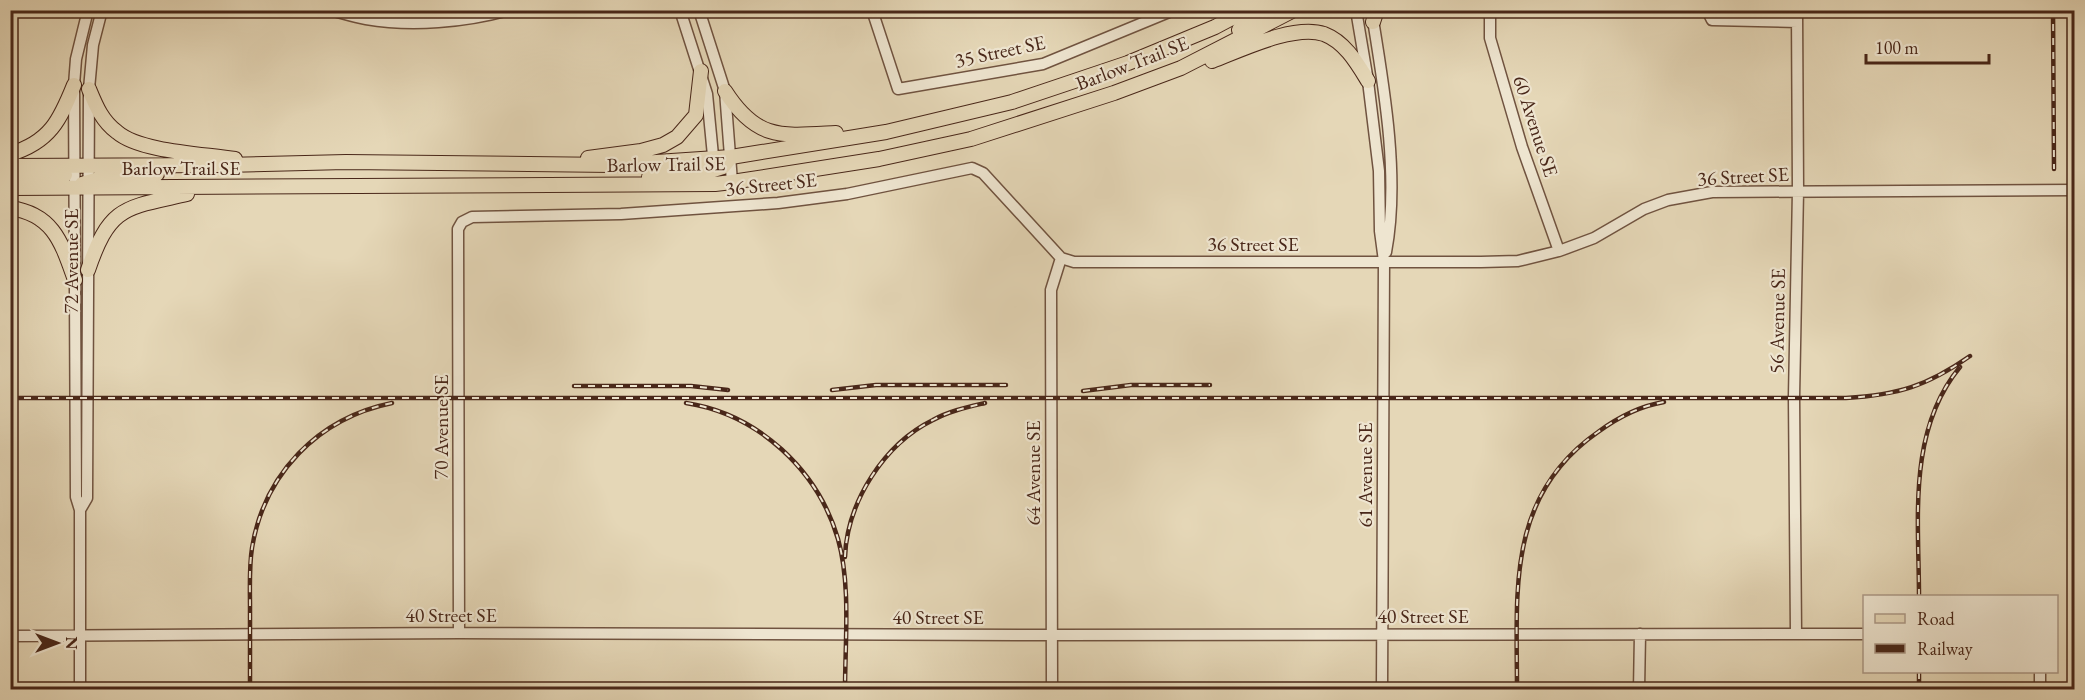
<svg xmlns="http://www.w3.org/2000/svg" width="2085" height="700" viewBox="0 0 2085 700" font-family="'EB Garamond',serif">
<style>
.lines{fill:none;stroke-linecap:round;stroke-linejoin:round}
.minor-casing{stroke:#705340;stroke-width:13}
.major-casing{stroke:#492719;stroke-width:16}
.minor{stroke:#eee5d0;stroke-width:10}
.major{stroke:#e5d7b7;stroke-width:14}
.rail-casing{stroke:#492719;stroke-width:4.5}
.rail{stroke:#eee5d0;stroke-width:2;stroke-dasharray:7;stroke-linecap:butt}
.labels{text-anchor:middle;stroke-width:4.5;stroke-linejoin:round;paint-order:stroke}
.street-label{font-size:20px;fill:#492719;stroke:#eee5d0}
</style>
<rect width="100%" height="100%" fill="#e5d7b7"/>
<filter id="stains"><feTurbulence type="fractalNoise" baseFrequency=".00333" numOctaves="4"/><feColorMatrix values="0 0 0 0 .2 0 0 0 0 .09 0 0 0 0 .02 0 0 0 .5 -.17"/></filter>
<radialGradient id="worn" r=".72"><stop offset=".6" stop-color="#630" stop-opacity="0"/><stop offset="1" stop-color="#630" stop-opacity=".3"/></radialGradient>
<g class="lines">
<g class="minor-casing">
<path id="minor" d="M330 10C342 13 354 17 366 19 412 27 465 22 509 10
M680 10 707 94 714 166
M699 10 725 91 732 182
M872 10 898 89 1043 64 1174 10
M1356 10 1368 81 1379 171 1380 231 1384 261 1382 690
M1490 10V38L1522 147 1559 251
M1707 10 1712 20 1797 22
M1372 14C1384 87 1400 179 1386 252
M80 510 87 498 89 89 93 45 102 10
M459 633 458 229 462 222 472 217 621 214 778 203 847 194 972 168 983 173 1061 258 1074 262H1481L1518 261 1559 251 1594 238 1644 209 1668 200 1712 192 2074 190
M1796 633 1794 397 1798 191 1797 10
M10 636 459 633 1052 635 1864 634
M80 690V510L76 497 74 85 76 59 88 10
M1052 690 1051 290 1061 258
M1639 690 1640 634
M2040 690V672"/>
</g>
<g class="major-casing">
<path id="major" d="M1373 22 1377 10
M1239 30 1271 10
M1212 61C1241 50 1294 24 1324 34 1345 42 1357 63 1368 81
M89 89C96 106 102 121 117 132 140 152 205 154 235 159
M725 91C757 141 782 136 836 133
M10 154C50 142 60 120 74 85
M588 158 641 151 663 145 677 137 696 115 701 71
M10 166 225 165 346 162 612 165 731 157 886 132 1012 102 1128 63 1215 27 1247 10
M649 177 710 171 723 167 731 157
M10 179 65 175
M82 184 102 178 157 174
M10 188 715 184 732 182 879 159 971 139 1114 93 1181 68 1294 10
M10 208C54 214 62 244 75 280
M88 270C110 205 125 208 187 194"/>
</g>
<use href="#minor" class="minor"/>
<use href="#major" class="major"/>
<g class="rail-casing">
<path id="rail" d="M2053 10 2054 169
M574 386H691L728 390
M832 390 876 385H1006
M1083 391 1131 385H1210
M10 398H1846C1898 395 1927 386 1970 356
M686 403C758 414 818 470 838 539 851 585 845 642 845 690
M845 557C847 502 884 444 933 420 949 411 968 407 985 403
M1919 596C1919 520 1907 431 1960 367
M1919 672V690
M250 690C250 662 250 635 250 607 250 588 249 567 252 548 264 474 318 418 392 403
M1517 690C1517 591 1506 496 1598 432 1617 418 1640 406 1664 402"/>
</g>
<use href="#rail" class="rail"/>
</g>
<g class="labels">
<g class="street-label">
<text transform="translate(1000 51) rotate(-12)" y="7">35 Street SE</text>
<text transform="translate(1132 63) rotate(-21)" y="7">Barlow Trail SE</text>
<text transform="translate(1536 126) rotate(72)" y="7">60 Avenue SE</text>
<text transform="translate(666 164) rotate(-1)" y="7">Barlow Trail SE</text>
<text x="181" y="175">Barlow Trail SE</text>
<text transform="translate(1743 176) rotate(-3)" y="7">36 Street SE</text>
<text transform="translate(771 184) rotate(-6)" y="7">36 Street SE</text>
<text x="1253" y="251">36 Street SE</text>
<text transform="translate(71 261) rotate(-90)" y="7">72 Avenue SE</text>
<text transform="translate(1777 321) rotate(-89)" y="7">56 Avenue SE</text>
<text transform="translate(441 427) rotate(-90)" y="7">70 Avenue SE</text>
<text transform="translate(1033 473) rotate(-90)" y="7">64 Avenue SE</text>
<text transform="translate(1365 475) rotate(-90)" y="7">61 Avenue SE</text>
<text x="451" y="622">40 Street SE</text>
<text x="1423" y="623">40 Street SE</text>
<text x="938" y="624">40 Street SE</text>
</g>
</g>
<rect width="2085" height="700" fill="none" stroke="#e5d7b7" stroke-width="36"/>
<rect x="12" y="12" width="2061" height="676" fill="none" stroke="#492719" stroke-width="3"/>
<rect x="18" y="18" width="2049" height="664" fill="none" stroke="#492719" stroke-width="1.5"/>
<rect x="1863" y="595" width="195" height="78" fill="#eee5d0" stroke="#ac9987" stroke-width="1.5"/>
<rect x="1875" y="614" width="30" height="9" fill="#e5d7b7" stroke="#ac9987" stroke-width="1.5"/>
<text x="1917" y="625" font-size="18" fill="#492719">Road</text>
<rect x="1875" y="644" width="30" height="9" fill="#492719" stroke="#ac9987" stroke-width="1.5"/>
<text x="1917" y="655" font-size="18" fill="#492719">Railway</text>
<g transform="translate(57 643) rotate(90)" stroke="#eee5d0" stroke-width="4.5" paint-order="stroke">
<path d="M0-4.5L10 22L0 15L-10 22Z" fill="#492719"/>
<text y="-9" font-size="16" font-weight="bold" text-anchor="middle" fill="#492719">N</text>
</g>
<path d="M1866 54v9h123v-9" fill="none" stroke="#492719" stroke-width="3"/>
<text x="1875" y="54" font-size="18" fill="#492719" stroke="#eee5d0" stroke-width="4.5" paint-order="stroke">100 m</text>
<rect width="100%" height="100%" filter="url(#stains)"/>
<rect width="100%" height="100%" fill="url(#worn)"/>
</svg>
